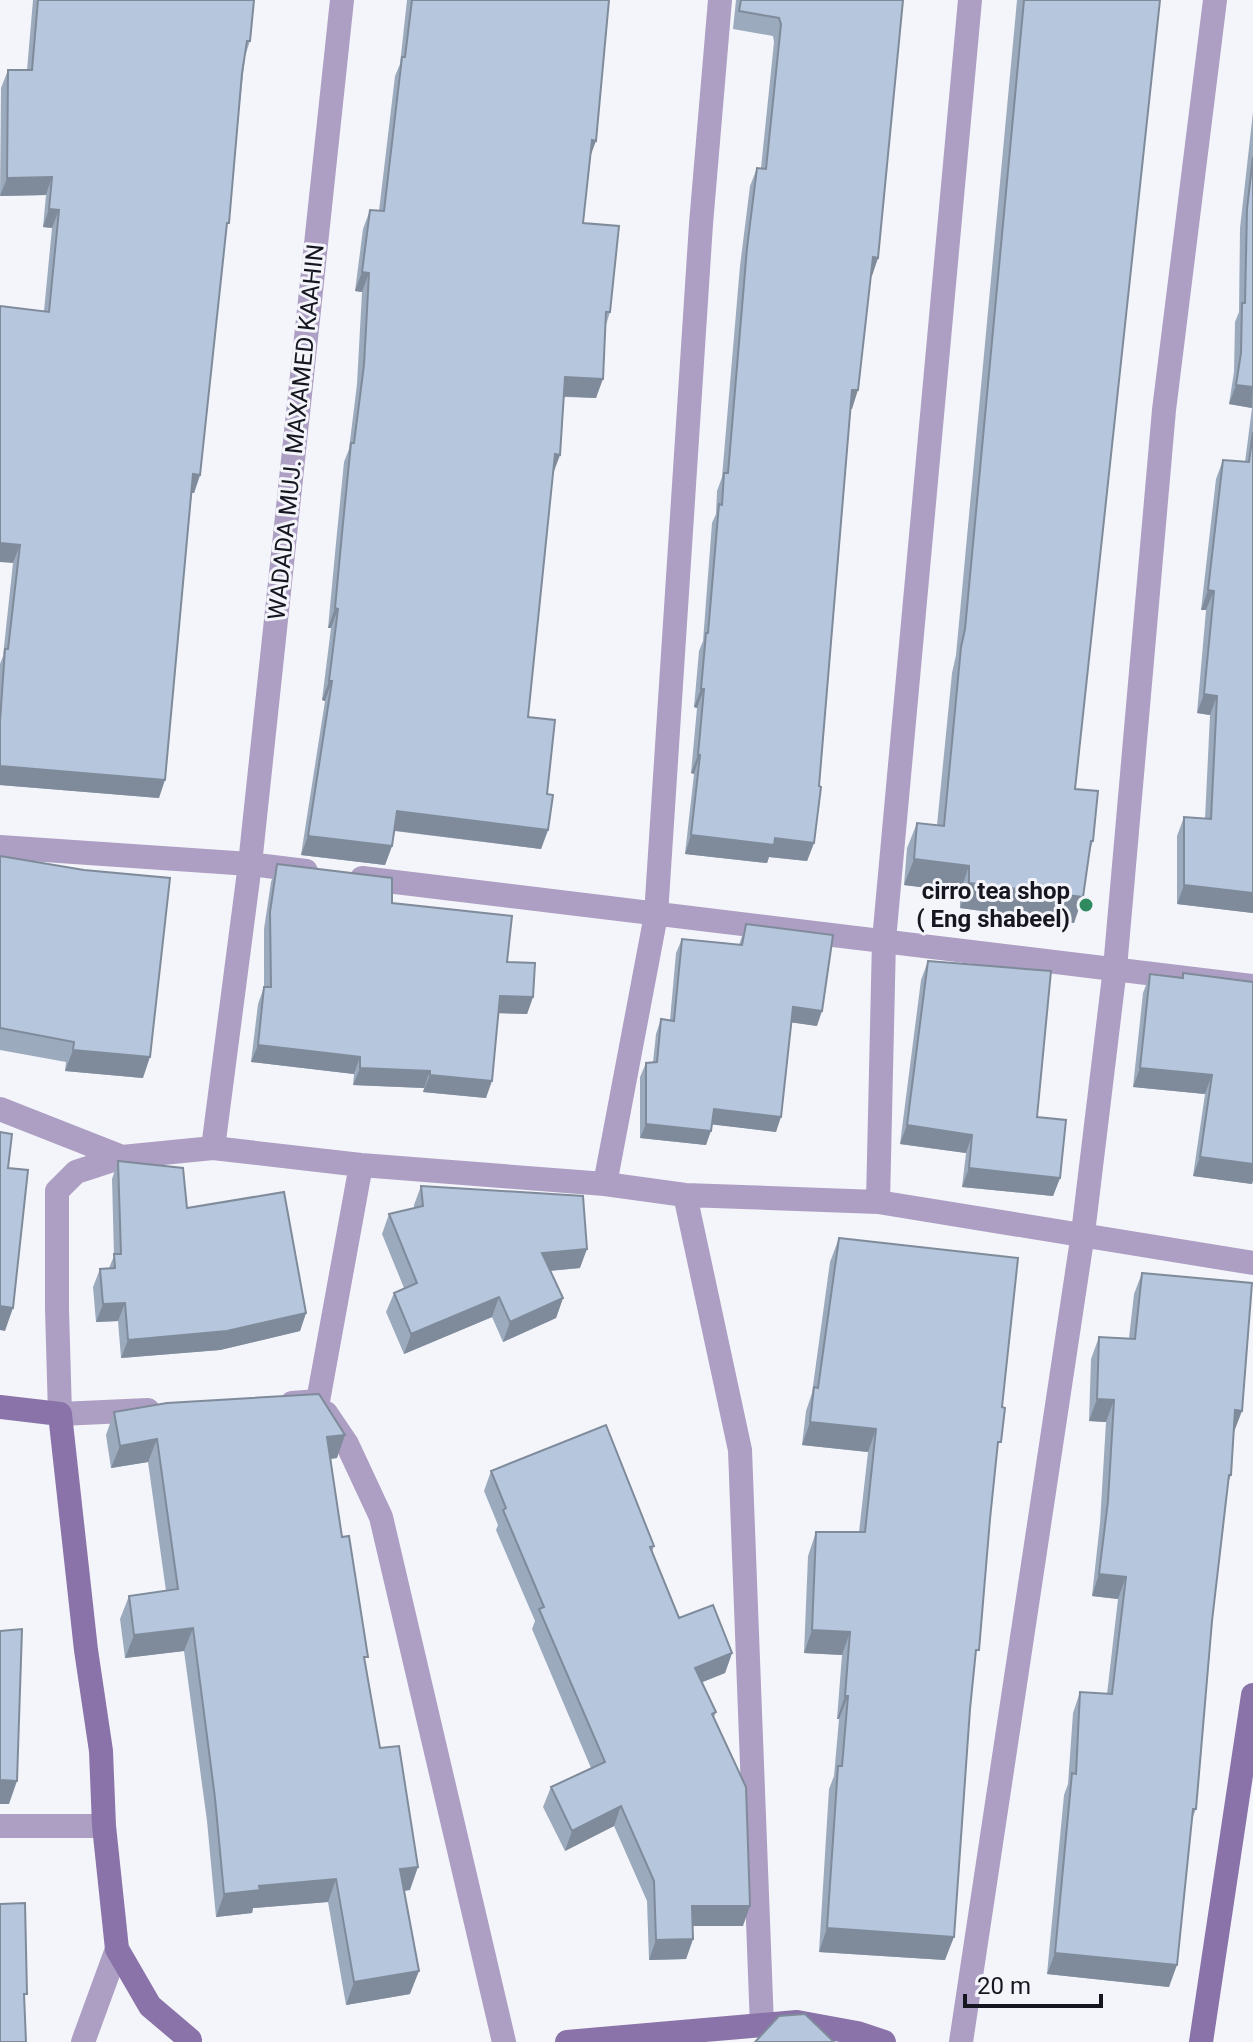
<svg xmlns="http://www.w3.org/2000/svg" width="1253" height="2042" viewBox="0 0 1253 2042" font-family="Roboto,sans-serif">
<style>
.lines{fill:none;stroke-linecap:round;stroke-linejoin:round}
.street{stroke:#ad9ec3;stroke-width:24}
.secondary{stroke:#8a73a9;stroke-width:24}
.wall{fill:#9caabe}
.shaded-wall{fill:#7f8b9b}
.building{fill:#b5c6dd;stroke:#7f8b9b;stroke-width:2}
.poi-dot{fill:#308a60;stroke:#f4f5fa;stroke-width:3}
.labels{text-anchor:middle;stroke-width:6;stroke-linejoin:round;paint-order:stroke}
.street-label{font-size:24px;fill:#151620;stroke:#f4f5fa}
.poi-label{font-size:24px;font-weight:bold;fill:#151620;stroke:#f4f5fa;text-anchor:end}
</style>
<rect width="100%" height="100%" fill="#f4f5fa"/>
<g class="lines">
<path class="street" d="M0 847 250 864 306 871
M362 878 1253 986
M0 1109 122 1157
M213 1148 250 864 342 0
M605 1184 656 915 701 224 720 0
M685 1195 740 1450 762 2026
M878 1202 884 940 970 0
M292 1403 318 1401 361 1165
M148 1410 60 1414 57 1309V1191L76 1172 122 1157 213 1148 361 1165 605 1184 685 1195 878 1202 1253 1263
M326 1413 347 1444 381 1517 504 2042
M0 1826H104
M83 2042 117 1949
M961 2042 1083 1233 1115 968 1164 410 1215 0"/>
<path class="secondary" d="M0 1407 60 1414 86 1650 101 1751 104 1826 117 1949 150 2006 190 2040
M567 2042 797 2022 857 2033 884 2042
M1201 2042 1253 1695"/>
</g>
<path class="wall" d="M29 0H254L250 41 245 56 200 475 194 493H192L159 798 0 785V664L3 656 13 563 44 311 52 228 43 227 46 195 0 196 1 88 8 70H27L33 0Z
M407 0H609L583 223 610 312 606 325 596 398 564 397 560 455 553 472 528 717 547 794 548 830 541 849 394 831 392 846 385 865 301 855 325 701 322 700 331 628H328L336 543 344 462 349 449 357 384 362 292 355 291 363 229 370 210 379 211 395 76 400 64Z
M736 0H903L878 258 871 276 852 409H850L814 843 807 861 769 857 767 863 685 854 694 774 691 773 697 708 694 707 699 651 703 641 712 523 716 514 717 491 722 477 740 266 750 186 757 168H761L774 42 773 36 733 29Z
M1017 0H1160L1075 789 1093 841 1090 850 1074 923 960 908V892L904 885 907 848 917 823 937 825 952 673 956 655Z
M1253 112V913L1177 904V836L1184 817 1205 819 1210 715 1197 713 1206 610H1201L1216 479 1223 460 1245 462 1252 408 1229 404 1234 372 1235 322 1239 312 1240 228Z
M0 856 143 1078 65 1071 66 1062 0 1050Z
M277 864 392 903 507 962 533 997 527 1014 498 1013 486 1098 423 1092 424 1088 353 1085 354 1074 251 1062 258 1004 264 987V929L271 882Z
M746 924 817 1026 792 1022 776 1132 712 1124 706 1145 640 1138V1077L646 1063 653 1062 656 1034 661 1019 670 1020 676 953 682 939 739 945Z
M928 961 1060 1178 1053 1196 962 1187 966 1153 900 1144 921 980Z
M1183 973 1253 982V1180L1252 1184 1193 1176 1205 1094 1133 1087 1143 993 1150 974 1182 977Z
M118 1161 187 1208 306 1313 300 1331 220 1350 121 1358 118 1321 96 1322 93 1287 100 1269 109 1268 114 1256 112 1179Z
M421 1186 580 1268 550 1271 563 1298 556 1318 503 1342 492 1317 404 1354 386 1312 394 1293 404 1288 382 1234 389 1214 414 1208V1205Z
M839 1238 997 1453 974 1664 945 1960 819 1952 829 1789 834 1776 839 1719H837L842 1655 804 1653 808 1556 816 1532H859L868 1452 802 1445 806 1411 812 1393 830 1262Z
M1142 1273 1234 1432 1231 1475 1228 1483 1212 1621 1196 1809 1192 1819 1169 1987 1047 1974 1064 1795 1068 1784 1073 1713 1080 1692 1107 1694 1118 1599 1092 1596 1100 1523 1106 1422 1089 1421 1091 1359 1099 1337 1129 1338 1134 1294Z
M114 1412 337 1458 331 1459 342 1537 380 1748 410 1890 404 1891 410 1994 346 2005 328 1902 253 1908 252 1913 216 1917 207 1821 184 1651 125 1658 120 1619 129 1596 166 1591 148 1462 111 1468 106 1435Z
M491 1471 654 1546 652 1552 679 1618 732 1653 725 1673 702 1682 716 1712 714 1717 743 1926H693V1939L686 1959 649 1960 647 1901 614 1826 565 1851 543 1807 551 1787 591 1768 532 1629 535 1621 496 1530 498 1525 484 1491Z"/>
<path class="shaded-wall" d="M592 140 596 141 589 160Z
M52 177 46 195 0 196 7 178Z
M49 209 59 210 52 228 43 227Z
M873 257 878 258 872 276 866 275Z
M362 272 369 273 362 292 355 291Z
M565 377 603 379 596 398 558 396Z
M1236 385 1253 387 1252 408 1229 404Z
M852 390H858L852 409 845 408Z
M555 454 560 455 553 474Z
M193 474 200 475 194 493 187 492Z
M0 543 20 545 13 563 0 562Z
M1208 590 1214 591 1206 610H1201Z
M335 608 338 609 331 628H328Z
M329 681H332L325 701 322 700Z
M701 689H704L697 708 694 707Z
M1204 694 1217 696 1210 715 1197 713Z
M698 755H700L694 774 691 773Z
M0 766 165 780 159 798 0 785Z
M397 811 548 830 541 849 390 830Z
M691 835 775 838 814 843 807 861 769 857 767 863 685 854Z
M308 836 392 846 385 865 301 855Z
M914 859 969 866 960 892 904 885Z
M969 883 1083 897 1074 923 960 908Z
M1184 885 1253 893V913L1177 904Z
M500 996 533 997 527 1014 494 1013Z
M793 1007 822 1011 817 1026 788 1022Z
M258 1045 360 1057 354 1074 251 1062Z
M73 1050 150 1057 143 1078 65 1071Z
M360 1068 430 1071 424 1088 353 1085Z
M1140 1068 1212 1075 1205 1094 1133 1087Z
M430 1075 492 1081 486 1098 423 1092Z
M714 1109 781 1117 776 1132 708 1124Z
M646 1124 711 1131 706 1145 640 1138Z
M907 1125 972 1135 966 1153 900 1144Z
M1200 1157 1253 1164V1180L1252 1184 1193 1176Z
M969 1168 1060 1178 1053 1196 962 1187Z
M587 1249 580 1268 535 1272 542 1253Z
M499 1297 492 1317 404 1354 411 1334Z
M563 1298 556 1318 503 1342 510 1322Z
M125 1303 118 1321 96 1322 103 1304Z
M0 1306 13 1308 5 1331 0 1330Z
M306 1313 300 1331 220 1350 121 1358 128 1340Z
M1097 1399 1114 1400 1106 1422 1089 1421Z
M1235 1410 1242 1411 1234 1432H1227Z
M810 1422 876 1429 868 1452 802 1445Z
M345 1435 337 1458 319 1460 327 1437Z
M157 1439 148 1462 111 1468 120 1446Z
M1099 1574 1126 1577 1118 1599 1092 1596Z
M193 1628 184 1651 125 1658 134 1635Z
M812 1630 850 1632 842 1655 804 1653Z
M732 1653 725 1673 688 1688 695 1668Z
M845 1696H848L839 1719H837Z
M0 1780 17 1781 9 1804H0Z
M621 1806 614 1826 565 1851 572 1831Z
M418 1867 410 1890 392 1892 400 1869Z
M336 1879 328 1902 253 1908 252 1913 216 1917 224 1894 259 1886Z
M692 1906H750L743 1926H685Z
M827 1928 954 1937 945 1960 819 1952Z
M693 1939 686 1959 649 1960 656 1940Z
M1055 1953 1177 1965 1169 1987 1047 1974Z
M419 1971 410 1994 346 2005 354 1982Z"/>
<path class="building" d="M38 0H254L250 41H247L242 73 229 223H227L200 475 193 474 165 780 0 766V721L5 649H8L20 545 0 543V306L49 312 59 210 49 209 52 177 7 178 8 70H32Z
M412 0H609L596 141 592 140 583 223 619 226 610 312H606L603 379 565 377 560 455 555 454 528 717 555 720 547 794 553 795 548 830 397 811 392 846 308 836 332 681H329L338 609 335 608 343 523 351 443H354L364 365 369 273 362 272 370 210 384 211 402 57H405Z
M741 0H903L878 258 873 257 858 390H852L819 786 821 787 814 843 775 838 774 845 691 835 700 755H698L704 689H701L706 633H708L719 504 722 505 724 473H728L747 248 757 168 766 169 781 24 779 18 739 11Z
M1024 0H1160L1075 789 1098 791 1093 841H1091L1083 897 969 883V866L914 859 917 823 944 826 961 647 965 629Z
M1253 157V387L1236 385 1241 353 1242 303H1245L1247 209Z
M1253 432V893L1184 885V817L1211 819 1217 696 1204 694 1214 591 1208 590 1223 460 1249 462Z
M0 856 84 870 170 878 150 1057 73 1050 74 1042 0 1028Z
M277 864 392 878V903L512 916 507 962 535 963 533 997 500 996 492 1081 430 1075V1071L360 1068V1057L258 1045 264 987H271L270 912Z
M746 924 833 935 822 1011 793 1007 781 1117 714 1109 711 1131 646 1124V1063L657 1062 661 1019 674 1021 682 939 742 945Z
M928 961 1051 971 1037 1117 1066 1120 1060 1178 969 1168 972 1135 907 1125Z
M1183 973 1253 982V1164L1200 1157 1212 1075 1140 1068 1150 974 1183 978Z
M0 1132 12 1134 8 1168 28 1170 13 1308 0 1306Z
M118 1161 183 1168 187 1208 284 1192 306 1313 227 1331 128 1340 125 1303 103 1304 100 1269 115 1268 114 1254H121Z
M421 1186 583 1196 587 1249 542 1253 563 1298 510 1322 499 1297 411 1334 394 1293 417 1283 389 1214 423 1206Z
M839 1238 1018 1258 1002 1407 1005 1408 1001 1442H998L990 1519 979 1650H976L970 1709 954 1937 827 1928 838 1766H842L848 1696H845L850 1632 812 1630 816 1532H865L876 1429 810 1422 814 1387 818 1388Z
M1142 1273 1252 1283 1242 1411 1235 1410 1231 1475H1229L1212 1621 1196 1809H1193L1177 1965 1055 1953 1072 1773 1076 1774 1080 1692 1112 1694 1126 1577 1099 1574 1108 1501 1114 1400 1097 1399 1099 1337 1135 1339Z
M319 1394 345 1435 327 1437 342 1537 349 1536 368 1657H364L380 1748 399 1746 418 1867 400 1869 419 1971 354 1982 336 1879 259 1886 260 1890 224 1894 215 1798 193 1628 134 1635 129 1596 178 1589 157 1439 120 1446 114 1412 167 1403Z
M606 1425 654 1546 650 1547 679 1618 713 1605 732 1653 695 1668 716 1712 712 1714 746 1787 750 1906H692L693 1939 656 1940 654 1881 621 1806 572 1831 551 1787 605 1762 539 1609 544 1607 503 1510 506 1508 491 1471Z
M22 1629 17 1781 0 1780V1631Z
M25 1903 27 1994H24L26 2042H0V1904Z
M805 2014 834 2042H755L779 2016Z"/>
<circle class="poi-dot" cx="1086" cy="905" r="8"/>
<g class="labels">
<g class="street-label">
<text transform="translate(296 432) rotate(-84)" y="8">WADADA MUJ. MAXAMED KAAHIN</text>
</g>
<g class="poi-label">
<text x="1070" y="899">cirro tea shop<tspan x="1070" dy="28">( Eng shabeel)</tspan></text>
</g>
</g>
<path d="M965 1994v12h136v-12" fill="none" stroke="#151620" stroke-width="4"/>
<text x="977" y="1994" font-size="24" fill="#151620" stroke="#f4f5fa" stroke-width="6" paint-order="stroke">20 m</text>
</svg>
